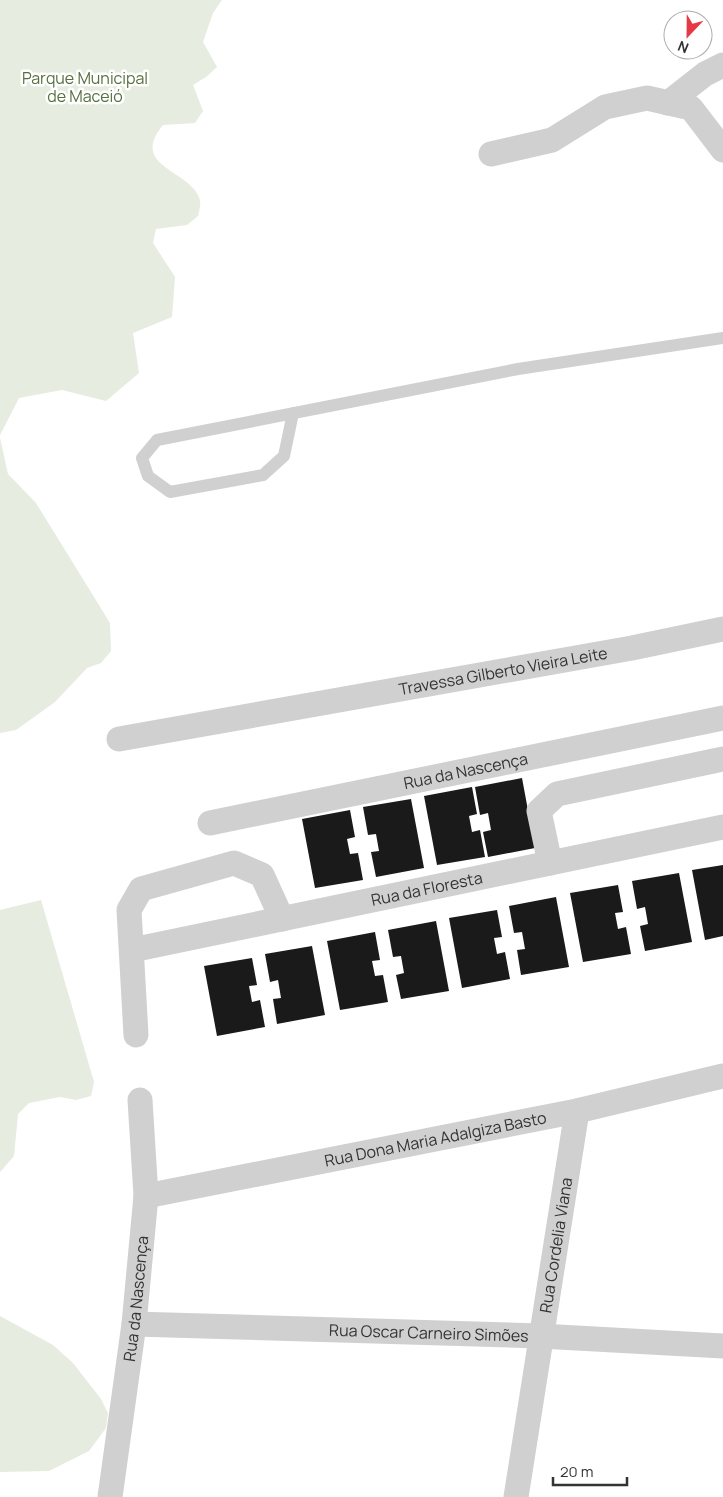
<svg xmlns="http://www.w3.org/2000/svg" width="723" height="1497" viewBox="0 0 723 1497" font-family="Manrope,sans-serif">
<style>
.green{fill:#e6ecdf}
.building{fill:#1a1a1a}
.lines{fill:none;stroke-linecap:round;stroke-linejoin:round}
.lane{stroke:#d0d0d0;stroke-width:12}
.street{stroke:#d0d0d0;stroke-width:25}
.labels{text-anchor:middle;stroke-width:5;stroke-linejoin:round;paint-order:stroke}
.park-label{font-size:16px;fill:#56703f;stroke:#fff}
.street-label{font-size:16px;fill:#333;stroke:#fff}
</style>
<rect width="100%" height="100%" fill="#fff"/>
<path class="green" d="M0 0H222L213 13 203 42 217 67 206 77 193 85 203 111 195 123 163 125C128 168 191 169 200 200 201 205 199 211 198 216L187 225 156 229 153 243 175 277 172 317 133 333 139 373 106 401 62 390 19 398 0 435Z
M0 438 8 474 36 503 110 623 111 651 101 663 87 668 55 702 16 730 0 733Z
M41 900 94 1082 91 1096 76 1100 60 1097 29 1103 18 1114 14 1156 0 1172V910Z
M0 1316 53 1345 73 1363 101 1399 108 1413 106 1428 89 1451 49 1471 0 1472Z"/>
<path class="building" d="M522 778 535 848 488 857 483 832 491 830 488 813 480 815 475 787Z
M472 787 477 814 469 816 472 832 480 830 485 857 437 865 424 796Z
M411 799 424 868 376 877 371 852 379 851 376 834 368 835 363 807Z
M350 810 355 837 347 839 350 854 358 853 363 880 315 888 302 819Z
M723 865V936L705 940 692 870Z
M679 873 692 942 645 951 640 926 648 924 645 907 637 909 632 881Z
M618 885 623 912 615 913 618 929 626 927 631 954 583 962 570 893Z
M556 897 569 967 521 975 517 950 525 949 522 932 514 933 509 906Z
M497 910 502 937 494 938 497 954 505 952 510 979 462 988 449 918Z
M436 921 449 991 401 999 396 975 404 973 401 956 393 957 388 930Z
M375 932 380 960 372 961 375 976 383 975 388 1002 340 1010 327 941Z
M312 946 325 1015 277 1024 273 999 281 998 278 980 270 982 265 954Z
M252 958 257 985 249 986 252 1002 260 1000 265 1027 217 1036 204 966Z"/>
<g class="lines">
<path class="lane" d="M293 413 284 456 263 475 170 492 148 476 142 458 157 440 518 369 723 338"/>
<g class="street">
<path d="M668 103 705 74 723 65"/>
<path d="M491 154 552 140 605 107 647 98 691 108 723 150"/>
<path id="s1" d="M119 739 632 648 723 629"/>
<path id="s2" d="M210 823 723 718"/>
<path d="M550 863 539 811 557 794 723 759"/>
<path id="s3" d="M132 950 723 827"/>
<path d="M136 1035 129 910 141 889 234 863 262 875 282 919"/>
<path id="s4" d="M146 1196 577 1111 723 1076"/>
<path id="s5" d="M134 1324 540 1336 723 1346"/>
<path id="s6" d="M110 1497 134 1324 146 1196 140 1100"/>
<path id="s7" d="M516 1497 577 1111"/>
</g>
</g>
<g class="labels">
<g class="park-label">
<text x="85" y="84">Parque Municipal<tspan x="85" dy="18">de Maceió</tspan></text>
</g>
<g class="street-label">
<text dy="6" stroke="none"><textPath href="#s1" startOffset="390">Travessa Gilberto Vieira Leite</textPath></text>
<text dy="6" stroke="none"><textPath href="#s2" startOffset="261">Rua da Nascença</textPath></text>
<text dy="6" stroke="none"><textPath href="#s3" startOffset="301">Rua da Floresta</textPath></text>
<text dy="6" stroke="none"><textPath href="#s4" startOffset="295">Rua Dona Maria Adalgiza Basto</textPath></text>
<text dy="6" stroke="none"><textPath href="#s7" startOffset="255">Rua Cordelia Viana</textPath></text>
<text dy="6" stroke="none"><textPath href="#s6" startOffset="200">Rua da Nascença</textPath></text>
<text dy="6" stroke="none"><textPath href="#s5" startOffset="295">Rua Oscar Carneiro Simões</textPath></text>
</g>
</g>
<g transform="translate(688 35) rotate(202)"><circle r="24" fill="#ffffff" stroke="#adadad"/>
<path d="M0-4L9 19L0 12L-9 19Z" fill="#e63946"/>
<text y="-8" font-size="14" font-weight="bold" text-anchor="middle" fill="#333333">N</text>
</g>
<path d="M553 1477v8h74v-8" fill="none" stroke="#333333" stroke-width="2.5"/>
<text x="560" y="1477" font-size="15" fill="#333333" stroke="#ffffff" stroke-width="4" paint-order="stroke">20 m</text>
</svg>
